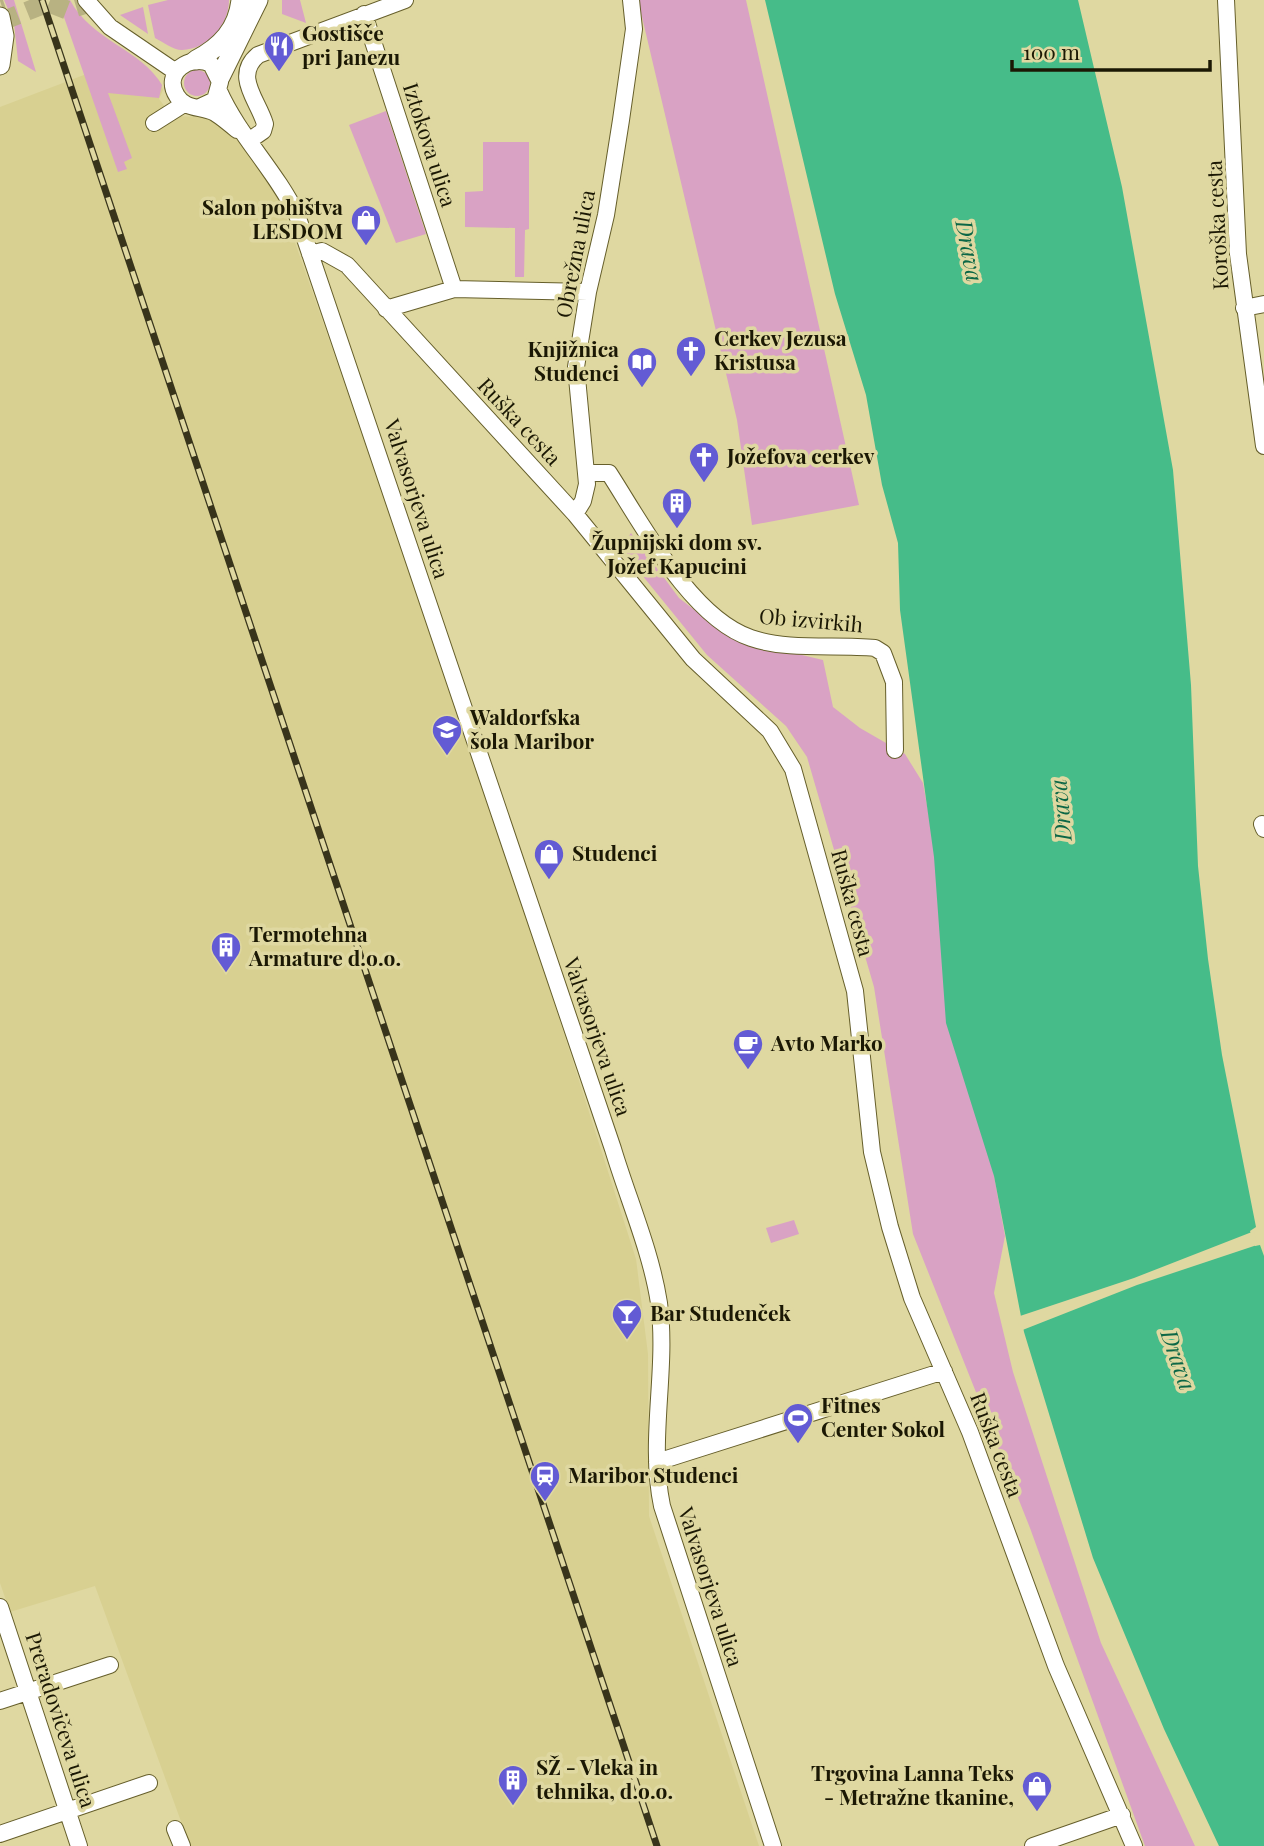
<svg xmlns="http://www.w3.org/2000/svg" width="1264" height="1846" viewBox="0 0 1264 1846" font-family="'Playfair Display',serif">
<style>
.built{fill:#d8d091}
.green{fill:#d9a2c4}
.water{fill:#46bc89}
.pier{fill:#dfd8a1}
.lines{fill:none;stroke-linecap:round;stroke-linejoin:round}
.major-tunnel{stroke:#b8b282;stroke-width:19;stroke-dasharray:19 10;stroke-linecap:butt}
.minor-casing{stroke:#665f2b;stroke-width:18}
.major-casing{stroke:#665f2b;stroke-width:21}
.minor{stroke:#fff;stroke-width:16}
.major{stroke:#fff;stroke-width:19}
.rail-casing{stroke:#38341b;stroke-width:7}
.rail{stroke:#dfd8a1;stroke-width:4.5;stroke-dasharray:13;stroke-linecap:butt}
.labels{text-anchor:middle;stroke-width:7;stroke-linejoin:round;paint-order:stroke}
.poi-label{font-size:21px;font-weight:bold;fill:#1b1804;stroke:#dfd8a1;text-anchor:start}
.street-label{font-size:21px;fill:#1b1804;stroke:#dfd8a1}
.water-label{font-size:23px;font-style:italic;fill:#0c6746;stroke:#dfd8a1}
</style>
<rect width="100%" height="100%" fill="#dfd8a1"/>
<path class="built" d="M131 57 159 80 163 90 159 99 172 116 203 117 222 124 247 149 276 188 480 771 636 1259 648 1354 649 1516 759 1846H190L95 1586 10 1612 0 1583V107Z"/>
<path class="green" d="M4 0H14L36 72 18 61 14 23Z
M58 0H70C91 40 142 50 162 85L159 98 108 93 132 158 124 162 127 169 118 172Z
M168 0H229C229 25 208 49 182 50 173 50 163 42 155 38L148 5Z
M282 0H300L306 23 282 14Z
M638 0H746L859 505 752 525 737 420Z
M143 7 148 34 120 15Z
M184 83a13 13 0 1 1 26 0a13 13 0 1 1-26 0Z
M386 111 426 234 396 243 349 125Z
M483 142H529V229L525 230 524 277H515V228L465 227V192L483 191Z
M631 533 679 598 731 638 823 660 833 707 860 728 905 754 923 783 1005 1236 994 1293 1013 1372 1101 1643 1195 1846H1145L1030 1528 913 1234 874 987 807 757 786 726 707 655 620 548Z
M794 1220 799 1234 771 1243 766 1228Z"/>
<path class="water" d="M765 0H1078L1122 187 1173 470 1191 685 1198 866 1208 959 1222 1055 1256 1227 1250 1231 1255 1246 1260 1245 1264 1256V1846H1219L1164 1729 1093 1558 1024 1332 994 1176 946 1023 934 857 900 610 898 543 882 485 866 395 835 294Z"/>
<path class="pier" d="M1257 1230 1254 1232 1257 1242 1263 1243 1137 1285 1020 1331 1017 1317 1134 1278Z"/>
<g class="lines">
<path class="major-tunnel" d="M0 1 3 0
M49 3 67 10 99 0
M0 22 55 0"/>
<g class="minor-casing">
<path id="minor" d="M86 0 110 27 176 72
M1226 0 1238 254 1264 446
M364 14 454 289
M219 91C239 136 276 171 297 215L613 1149C628 1199 651 1251 659 1303 668 1370 648 1439 662 1506L773 1846
M200 107 215 100 220 82 211 64C190 53 162 73 177 96 185 110 202 106 215 113 223 118 230 124 237 130
M154 123 184 104
M250 140 263 131 265 124C258 100 233 76 258 55L405 0
M310 254 322 251 347 265 575 514 693 659 770 731 793 769 855 991 872 1152 890 1227 912 1298 970 1432 1056 1666 1134 1846
M1244 308 1264 304
M386 309 454 289 588 292
M587 473H609C642 524 691 618 751 638 789 651 836 644 875 648L883 653 894 682 895 750
M575 514 583 501 587 484 576 367 588 292 606 215 621 120 634 29 631 0
M1262 824 1264 829
M657 1462 944 1371
M0 1607 79 1846
M0 1701 110 1665
M175 1829 182 1846
M0 1834 149 1783
M1033 1846 1122 1815"/>
</g>
<g class="major-casing">
<path id="major" d="M0 17 4 36 0 65
M196 60C221 47 238 29 241 0
M220 77 258 0"/>
</g>
<use href="#minor" class="minor"/>
<use href="#major" class="major"/>
<g class="rail-casing">
<path id="rail" d="M42 0 657 1846"/>
</g>
<use href="#rail" class="rail"/>
</g>
<defs>
<g id="restaurant-pin" transform="scale(1.575)"><path d="M0 17L-7.5 6A9.5 9.5 0 1 1 7.5 6Z" fill="#635bd4" stroke="#dfd8a1"/><path d="M-5-6h1v4h1v-4h1v4h1v-4h1v5L-1.5 .5V6h-2V.5L-5-1ZM5-6V6H3V1.5H1.5Q1.5-4 5-6Z" fill="#fff"/></g>
<g id="shop-pin" transform="scale(1.575)"><path d="M0 17L-7.5 6A9.5 9.5 0 1 1 7.5 6Z" fill="#635bd4" stroke="#dfd8a1"/><path d="M-5-2.5h2.3a2.7 3.5 0 0 1 5.4 0H5L5.5 6h-11ZM-1.5-2.5h3a1.5 2.3 0 0 0-3 0Z" fill="#fff"/></g>
<g id="church-pin" transform="scale(1.575)"><path d="M0 17L-7.5 6A9.5 9.5 0 1 1 7.5 6Z" fill="#635bd4" stroke="#dfd8a1"/><path d="M-1.2-6h2.4v3.5h3.3v2.4h-3.3V6h-2.4V-.1h-3.3v-2.4h3.3Z" fill="#fff"/></g>
<g id="library-pin" transform="scale(1.575)"><path d="M0 17L-7.5 6A9.5 9.5 0 1 1 7.5 6Z" fill="#635bd4" stroke="#dfd8a1"/><path d="M-6-4Q-3-5.5-.7-3.5V5Q-3 3-6 4ZM6-4Q3-5.5 .7-3.5V5Q3 3 6 4Z" fill="#fff"/></g>
<g id="building-pin" transform="scale(1.575)"><path d="M0 17L-7.5 6A9.5 9.5 0 1 1 7.5 6Z" fill="#635bd4" stroke="#dfd8a1"/><path d="M-4-6H4V6H1V3H-1V6H-4ZM-2.5-4.3h1.7v1.8h-1.7ZM.8-4.3h1.7v1.8H.8ZM-2.5-1h1.7V.8h-1.7ZM.8-1h1.7V.8H.8Z" fill="#fff"/></g>
<g id="school-pin" transform="scale(1.575)"><path d="M0 17L-7.5 6A9.5 9.5 0 1 1 7.5 6Z" fill="#635bd4" stroke="#dfd8a1"/><path d="M0-5L7-2L0 1L-7-2ZM-4 1L0 2.5L4 1V4Q0 6-4 4Z" fill="#fff"/></g>
<g id="cafe-pin" transform="scale(1.575)"><path d="M0 17L-7.5 6A9.5 9.5 0 1 1 7.5 6Z" fill="#635bd4" stroke="#dfd8a1"/><path d="M-5.5-4.5H6V0H3Q3 3.5 0 3.5H-2.5Q-5.5 3.5-5.5 0ZM3-3.2v2h1.7v-2ZM-6 4.5H4V6H-6Z" fill="#fff"/></g>
<g id="bar-pin" transform="scale(1.575)"><path d="M0 17L-7.5 6A9.5 9.5 0 1 1 7.5 6Z" fill="#635bd4" stroke="#dfd8a1"/><path d="M-6-5H6L.8 .8V4.5H3.5V6h-7V4.5H-.8V.8Z" fill="#fff"/></g>
<g id="stadium-pin" transform="scale(1.575)"><path d="M0 17L-7.5 6A9.5 9.5 0 1 1 7.5 6Z" fill="#635bd4" stroke="#dfd8a1"/><path d="M0-5a6.5 5 0 1 0 0 10a6.5 5 0 1 0 0-10ZM-3.5-1.8h7v3.6h-7Z" fill="#fff"/></g>
<g id="station-pin" transform="scale(1.575)"><path d="M0 17L-7.5 6A9.5 9.5 0 1 1 7.5 6Z" fill="#635bd4" stroke="#dfd8a1"/><path d="M-3-6H3Q5-6 5-4V2Q5 4 3 4L4.5 6H3L1.5 4h-3L-3 6H-4.5L-3 4Q-5 4-5 2V-4Q-5-6-3-6ZM-3.5-4v3h7v-3ZM-3.5 1v1.5H-2V1ZM2 1v1.5H3.5V1Z" fill="#fff"/></g>
</defs>
<g fill-rule="evenodd">
<use href="#restaurant-pin" x="279" y="46"/>
<use href="#shop-pin" x="366" y="220"/>
<use href="#church-pin" x="691" y="351"/>
<use href="#library-pin" x="642" y="362"/>
<use href="#church-pin" x="704" y="457"/>
<use href="#building-pin" x="677" y="503"/>
<use href="#school-pin" x="447" y="730"/>
<use href="#shop-pin" x="549" y="854"/>
<use href="#building-pin" x="226" y="947"/>
<use href="#cafe-pin" x="748" y="1044"/>
<use href="#bar-pin" x="627" y="1314"/>
<use href="#stadium-pin" x="798" y="1418"/>
<use href="#station-pin" x="545" y="1476"/>
<use href="#building-pin" x="513" y="1780"/>
<use href="#shop-pin" x="1037" y="1786"/>
</g>
<g class="labels">
<g class="poi-label">
<text x="302" y="41">Gostišče<tspan x="302" dy="24">pri Janezu</tspan></text>
<text x="343" y="215" text-anchor="end">Salon pohištva<tspan x="343" dy="24">LESDOM</tspan></text>
<text x="714" y="346">Cerkev Jezusa<tspan x="714" dy="24">Kristusa</tspan></text>
<text x="619" y="357" text-anchor="end">Knjižnica<tspan x="619" dy="24">Studenci</tspan></text>
<text x="727" y="464">Jožefova cerkev</text>
<text x="677" y="550" text-anchor="middle">Župnijski dom sv.<tspan x="677" dy="24">Jožef Kapucini</tspan></text>
<text x="470" y="725">Waldorfska<tspan x="470" dy="24">šola Maribor</tspan></text>
<text x="572" y="861">Studenci</text>
<text x="249" y="942">Termotehna<tspan x="249" dy="24">Armature d.o.o.</tspan></text>
<text x="771" y="1051">Avto Marko</text>
<text x="650" y="1321">Bar Studenček</text>
<text x="821" y="1413">Fitnes<tspan x="821" dy="24">Center Sokol</tspan></text>
<text x="568" y="1483">Maribor Studenci</text>
<text x="536" y="1775">SŽ - Vleka in<tspan x="536" dy="24">tehnika, d.o.o.</tspan></text>
<text x="1014" y="1781" text-anchor="end">Trgovina Lanna Teks<tspan x="1014" dy="24">- Metražne tkanine,</tspan></text>
</g>
<g class="street-label">
<text transform="translate(429 145) rotate(72)" y="7">Iztokova ulica</text>
<text transform="translate(1218 225) rotate(-93)" y="7">Koroška cesta</text>
<text transform="translate(576 254) rotate(-79)" y="7">Obrežna ulica</text>
<text transform="translate(519 422) rotate(47)" y="7">Ruška cesta</text>
<text transform="translate(416 499) rotate(72)" y="7">Valvasorjeva ulica</text>
<text transform="translate(811 621) rotate(5)" y="7">Ob izvirkih</text>
<text transform="translate(852 903) rotate(75)" y="7">Ruška cesta</text>
<text transform="translate(597 1037) rotate(71)" y="7">Valvasorjeva ulica</text>
<text transform="translate(996 1445) rotate(69)" y="7">Ruška cesta</text>
<text transform="translate(710 1587) rotate(72)" y="7">Valvasorjeva ulica</text>
<text transform="translate(60 1720) rotate(72)" y="7">Preradovičeva ulica</text>
</g>
<g class="water-label">
<text transform="translate(969 251) rotate(79)" y="8">Drava</text>
<text transform="translate(1061 810) rotate(-95)" y="8">Drava</text>
<text transform="translate(1178 1360) rotate(71)" y="8">Drava</text>
</g>
</g>
<path d="M1012 60v10h198v-10" fill="none" stroke="#1b1804" stroke-width="3.5"/>
<text x="1023" y="60" font-size="21" fill="#1b1804" stroke="#dfd8a1" stroke-width="5" paint-order="stroke">100 m</text>
</svg>
